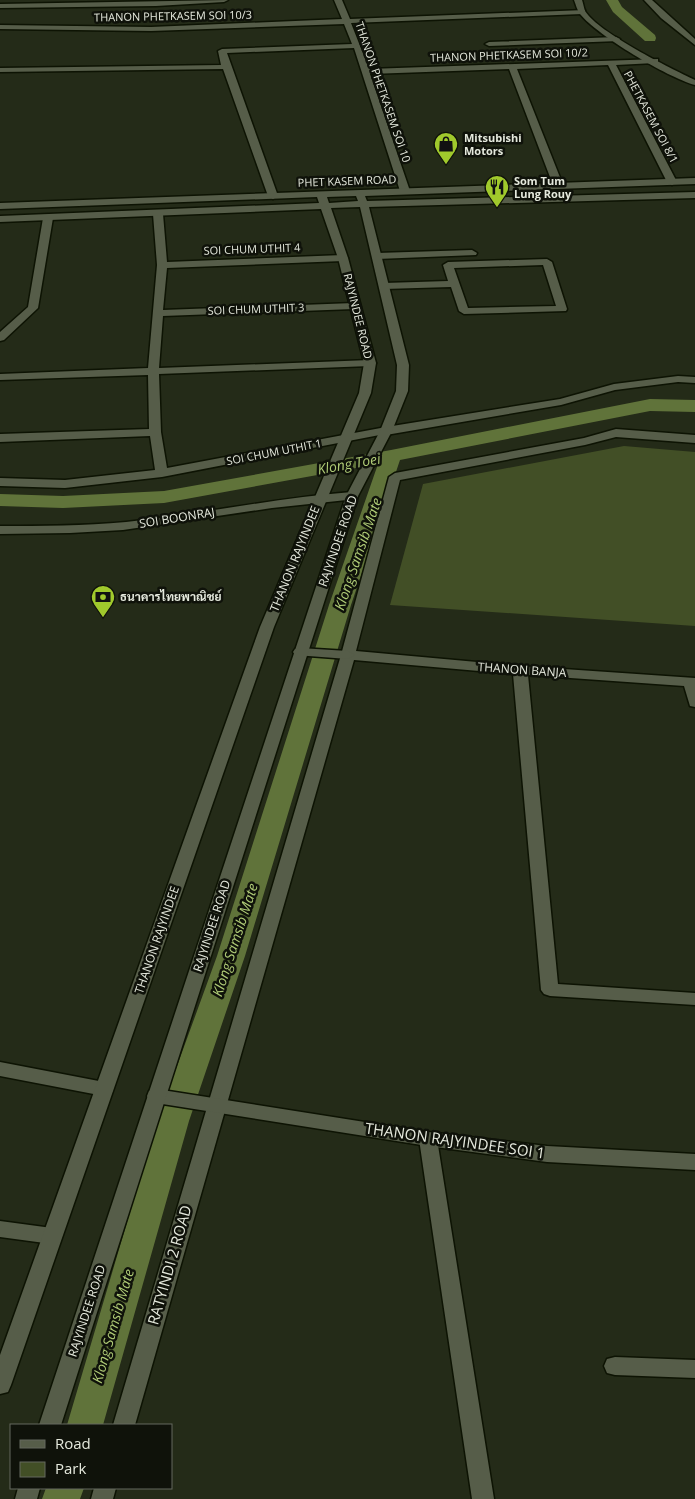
<svg xmlns="http://www.w3.org/2000/svg" width="695" height="1499" viewBox="0 0 695 1499" font-family="'Open Sans',Sarabun,sans-serif">
<style>
.green{fill:#424f26}
.lines{fill:none;stroke-linecap:round;stroke-linejoin:round}
.canal{fill:#60733a;fill-rule:evenodd}
.minor-casing{stroke:#0d1303;stroke-width:3}
.tertiary-casing{stroke:#0d1303;stroke-width:3}
.secondary-casing{stroke:#0d1303;stroke-width:3}
.minor{fill:#565d49;fill-rule:evenodd}
.tertiary{fill:#565d49;fill-rule:evenodd}
.secondary{fill:#565d49;fill-rule:evenodd}
.labels{text-anchor:middle;stroke-width:5;stroke-linejoin:round;paint-order:stroke}
.far-street-label{font-size:11px;fill:#e5e9dd;stroke:#0f120a}
.far-poi-label{font-size:11px;font-weight:bold;fill:#e5e9dd;stroke:#0f120a;text-anchor:start}
.street-label{font-size:12px;fill:#e5e9dd;stroke:#0f120a}
.poi-label{font-size:12px;font-weight:bold;fill:#e5e9dd;stroke:#0f120a;text-anchor:start}
.water-label{font-size:14px;font-style:italic;fill:#b0cc77;stroke:#0f120a}
.near-street-label{font-size:15px;fill:#e5e9dd;stroke:#0f120a}
</style>
<rect width="100%" height="100%" fill="#242b18"/>
<path class="green" d="M624 446 695 452V626L390 605 423 484Z"/>
<g class="lines">
<path class="canal" d="M606 0H618L622 7 655 35 656 38 655 41H645L613 12Z
M650 399 695 400V412L650 411 400 460 351 605 245 956 189 1121 103 1425H67L157 1121 217 956 329 605 378 464 164 503 63 508 0 506V494L63 496 164 491 391 450Z
M46 1488H84L80 1499H42Z"/>
<g class="minor-casing">
<path id="minor" d="M228 0 224 2 156 6 0 8V4Z
M334 0H342L350 19 585 10V14H582L351 23 369 69 658 59V63H655L616 65 677 182 672 185 667 182 608 65 517 69 563 185 558 188 553 185 509 69 370 74 410 191 405 194 400 191 354 48 227 53 278 196 273 199 268 196 223 69 0 72V68L221 65 218 51 222 49 352 44 344 24 151 31 0 29V25L151 27 342 19Z
M644 0H652L695 39V45L661 18Z
M616 37 620 39 619 41 489 46 485 44 489 42Z
M158 211 163 214 167 262 343 255 348 258 343 261 167 268 163 310 354 303 359 306 354 309 163 316 159 368 370 360 376 363 370 366 159 374 161 432 167 468 386 427 390 429 392 431 390 433 162 477 65 488 0 486V478L65 480 155 470 150 436 0 442V434L149 429 148 375 0 380V374L148 368 157 265 153 214Z
M48 215 53 218 38 308 4 340 0 341V332L28 307 43 218Z
M472 250 477 253 476 255 377 259 372 256 377 253Z
M547 259 552 262 567 309 566 311 464 314 459 311 451 287 384 289 379 286 384 283 448 281 443 265 448 262ZM543 265 556 306 468 308 454 268Z
M616 429 695 435V443L616 437 585 445 400 480 356 651 520 666 695 678V707L690 706 684 686 528 675 558 984 695 993V1005L550 996 544 994 541 990 513 674 354 660 135 1425H113L341 655 389 477 395 473 584 438Z
M352 492 356 493 358 496 356 499 272 508 123 530 70 533 0 534V526C42 526 84 526 126 522 201 514 276 498 352 492Z
M428 1132 435 1134 437 1139 494 1499H472L419 1139 421 1134Z
M0 1221 52 1228 59 1230 62 1236 59 1242 52 1244 0 1237Z
M615 1357 695 1360V1378L615 1375 607 1373 604 1366 607 1359Z
M94 1488H116L113 1499H91Z"/>
</g>
<g class="tertiary-casing">
<path id="tertiary" d="M574 0H582C583 3 584 8 585 11 599 33 670 68 695 80V85C667 77 598 36 580 14 577 10 576 5 574 0Z
M678 376 695 377V383L678 382 615 390 561 405 386 435 380 431 386 427 560 399 614 384Z
M300 648 348 651 355 655 348 659 295 655 293 652 295 649Z
M0 1062 104 1082 111 1084 113 1089 111 1094 104 1096 0 1076Z
M156 1089 428 1132 547 1146 695 1154V1170L547 1162 428 1146 156 1103 149 1101 147 1096 149 1091Z"/>
</g>
<g class="secondary-casing">
<path id="secondary" d="M695 178V184L365 196 367 201 695 192V198L369 207 409 365 408 391 392 431 358 496 61 1425H39L346 496 380 431 396 391 397 365 360 207 331 208 348 258 376 363 371 393 274 627 11 1385 8 1392 0 1394V1355L260 627 359 393 364 363 338 258 321 209 0 222V216L319 203 317 197 0 209V203ZM356 196 358 201 329 203 327 197Z
M18 1488H40L37 1499H15Z"/>
</g>
<use href="#minor" class="minor"/>
<use href="#tertiary" class="tertiary"/>
<use href="#secondary" class="secondary"/>
</g>
<defs>
<g id="shop-pin" transform="scale(1.25)"><path d="M0 17L-7.5 6A9.5 9.5 0 1 1 7.5 6Z" fill="#a0c92c" stroke="#0f120a"/><path d="M-5-2.5h2.3a2.7 3.5 0 0 1 5.4 0H5L5.5 6h-11ZM-1.5-2.5h3a1.5 2.3 0 0 0-3 0Z" fill="#111"/></g>
<g id="restaurant-pin" transform="scale(1.25)"><path d="M0 17L-7.5 6A9.5 9.5 0 1 1 7.5 6Z" fill="#a0c92c" stroke="#0f120a"/><path d="M-5-6h1v4h1v-4h1v4h1v-4h1v5L-1.5 .5V6h-2V.5L-5-1ZM5-6V6H3V1.5H1.5Q1.5-4 5-6Z" fill="#111"/></g>
<g id="bank-pin" transform="scale(1.25)"><path d="M0 17L-7.5 6A9.5 9.5 0 1 1 7.5 6Z" fill="#a0c92c" stroke="#0f120a"/><path d="M-6-4H6V4H-6ZM0-2.3a2.3 2.3 0 1 0 0 4.6a2.3 2.3 0 1 0 0-4.6Z" fill="#111"/></g>
</defs>
<g fill-rule="evenodd">
<use href="#shop-pin" x="446" y="144"/>
<use href="#restaurant-pin" x="497" y="187"/>
<use href="#bank-pin" x="103" y="597"/>
</g>
<g class="labels">
<g class="far-street-label">
<text transform="translate(173 16) rotate(-1)" y="4">THANON PHETKASEM SOI 10/3</text>
<text transform="translate(509 55) rotate(-2)" y="4">THANON PHETKASEM SOI 10/2</text>
<text transform="translate(383 92) rotate(71)" y="4">THANON PHETKASEM SOI 10</text>
<text transform="translate(651 117) rotate(62)" y="4">PHETKASEM SOI 8/1</text>
<text transform="translate(347 181) rotate(-2)" y="4">PHET KASEM ROAD</text>
<text transform="translate(252 249) rotate(-2)" y="4">SOI CHUM UTHIT 4</text>
<text transform="translate(256 309) rotate(-2)" y="4">SOI CHUM UTHIT 3</text>
<text transform="translate(358 316) rotate(76)" y="4">RAJYINDEE ROAD</text>
<text transform="translate(274 452) rotate(-11)" y="4">SOI CHUM UTHIT 1</text>
</g>
<g class="far-poi-label">
<text x="464" y="142">Mitsubishi<tspan x="464" dy="13">Motors</tspan></text>
<text x="514" y="185">Som Tum<tspan x="514" dy="13">Lung Rouy</tspan></text>
</g>
<g class="street-label">
<text transform="translate(177 518) rotate(-9)" y="4">SOI BOONRAJ</text>
<text transform="translate(338 541) rotate(-71)" y="4">RAJYINDEE ROAD</text>
<text transform="translate(295 559) rotate(-68)" y="4">THANON RAJYINDEE</text>
<text transform="translate(522 670) rotate(4)" y="4">THANON BANJA</text>
<text transform="translate(212 926) rotate(-72)" y="4">RAJYINDEE ROAD</text>
<text transform="translate(157 940) rotate(-71)" y="4">THANON RAJYINDEE</text>
<text transform="translate(87 1311) rotate(-72)" y="4">RAJYINDEE ROAD</text>
</g>
<g class="poi-label">
<text x="120" y="601">ธนาคารไทยพาณิชย์</text>
</g>
<g class="water-label">
<text transform="translate(349 464) rotate(-10)" y="5">Klong Toei</text>
<text transform="translate(358 554) rotate(-71)" y="5">Klong Samsib Mate</text>
<text transform="translate(235 940) rotate(-72)" y="5">Klong Samsib Mate</text>
<text transform="translate(113 1326) rotate(-74)" y="5">Klong Samsib Mate</text>
</g>
<g class="near-street-label">
<text transform="translate(455 1141) rotate(8)" y="5">THANON RAJYINDEE SOI 1</text>
<text transform="translate(170 1265) rotate(-74)" y="5">RATYINDI 2 ROAD</text>
</g>
</g>
<rect x="10" y="1424" width="162" height="65" fill="#0f120a" stroke="#65685e"/>
<rect x="20" y="1440" width="25" height="8" fill="#565d49" stroke="#65685e"/>
<text x="55" y="1449" font-size="15" fill="#e5e9dd">Road</text>
<rect x="20" y="1462" width="25" height="15" fill="#424f26" stroke="#65685e"/>
<text x="55" y="1474" font-size="15" fill="#e5e9dd">Park</text>
</svg>
